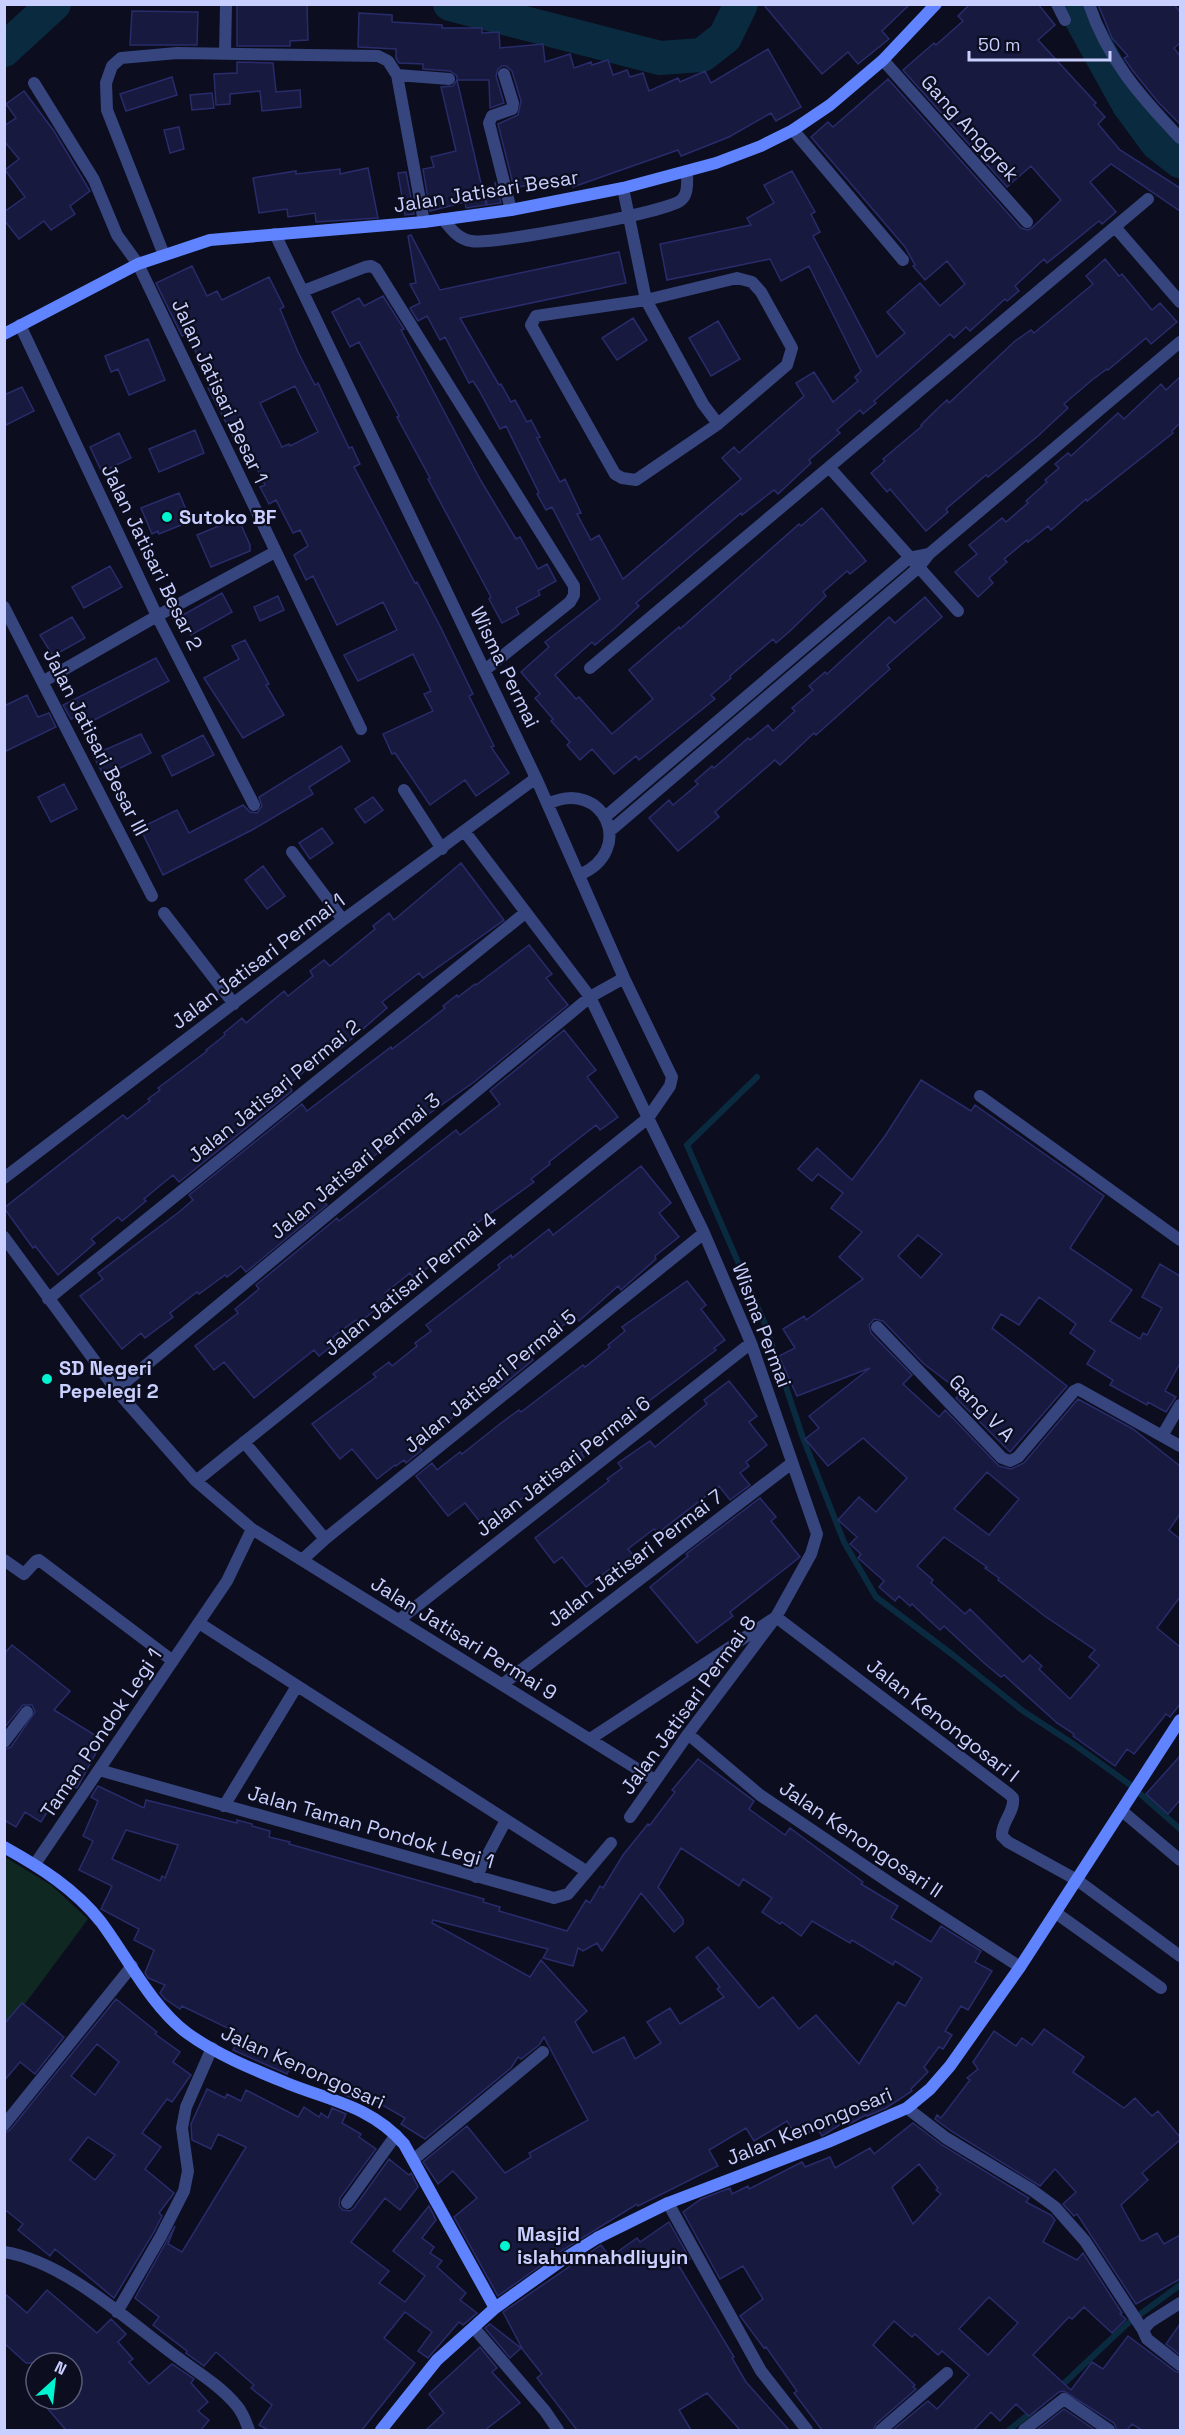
<svg xmlns="http://www.w3.org/2000/svg" width="1185" height="2435" viewBox="0 0 1185 2435" font-family="'Space Grotesk',sans-serif">
<style>
.green{fill:#0f2821}
.lines{fill:none;stroke-linecap:round;stroke-linejoin:round}
.stream{stroke:#0a2b3f;stroke-width:6}
.river{stroke:#0a2b3f;stroke-width:34}
.building{fill:#17193f;stroke:#292c6b;stroke-width:1.5;fill-rule:evenodd}
.street{stroke:#36457e;stroke-width:12}
.secondary{stroke:#6083ff;stroke-width:12}
.poi-dot{fill:#00f4d0;stroke:#0c0d1e;stroke-width:2}
.labels{text-anchor:middle;stroke-width:4.5;stroke-linejoin:round;paint-order:stroke}
.street-label{font-size:20px;fill:#c9d0ff;stroke:#0c0d1e}
.poi-label{font-size:20px;font-weight:bold;fill:#c9d0ff;stroke:#0c0d1e;text-anchor:start}
</style>
<rect width="100%" height="100%" fill="#0c0d1e"/>
<path class="green" d="M5 1857 51 1885 88 1919 5 2031Z"/>
<g class="lines">
<path class="stream" d="M757 1077 687 1145 765 1324 803 1438 844 1542 876 1597 953 1655 1023 1711 1075 1745 1129 1784 1180 1829
M1058 2389 1127 2324 1180 2285
M1009 2430 1034 2410"/>
<path class="river" d="M450 4 660 58 702 55 725 37 741 4
M1073 4 1129 105 1157 143 1180 161
M4 50 54 4"/>
</g>
<path class="building" d="M237 4H307L308 40 290 41V46H237Z
M763 4H910L882 31 889 39 858 64 848 52 822 74Z
M970 4H1038L1055 25 1038 40 1096 103 1094 105 1105 117 1098 124 1120 150 1180 188V211L1111 164 1090 182 1116 212 1102 224 1099 221 1047 263 1044 259 1015 286 1019 291 1007 301 1005 299 970 331 966 327 954 338 950 334 874 401 876 403 863 414 860 410 837 430 840 433 809 460 811 463 778 494 774 490 742 515 741 513 636 603 639 606 615 628 595 645 592 642 555 675 576 699 579 697 612 734 653 699 629 670 679 627 680 629 799 524 801 526 822 508 866 561 850 574 847 571 823 592 826 596 790 631 776 643 773 639 730 676 731 678 711 695 715 699 639 760 636 756 614 774 592 749 580 760 567 745 570 742 551 721 553 719 535 698 540 694 521 672 549 647 545 642 600 599 552 507 546 510 537 494 539 493 506 426 500 429 480 392 473 381 469 383 445 337 440 340 427 316 418 321 410 308 420 303 410 284 416 283 408 236 411 235 440 290 619 252 626 283 460 318 499 385 501 384 511 402 515 400 527 422 531 420 540 437 537 438 560 482 565 479 581 513 577 514 591 540 599 535 623 579 741 479 722 458 734 447 739 453 804 396 796 383 814 372 833 402 858 381 855 377 861 371 809 266 781 281 770 259 667 280 660 244 751 225 747 218 774 203 764 185 792 171 815 212 811 214 820 232 813 236 877 357 905 333 887 312 920 283 940 306 965 284 947 261 925 280 913 266 915 265 905 247 811 137 828 122 833 127 888 79 1021 228 1028 230 1032 228 1061 200 1031 166 1007 187 903 70 934 43 936 45 963 21 958 16Z
M1098 4H1174L1180 12V43L1174 48 1180 56V124L1158 102 1133 71 1124 58 1128 56 1112 38Z
M132 11 198 12 197 45H130Z
M359 13 392 15V22L442 25V28H482V33L499 32 500 48 543 44 545 62 570 54 574 68 591 62 592 65 608 60 613 75 627 70 630 77 643 73 649 91 678 78 680 82 705 71 711 83 768 49 801 107 776 121 771 113 729 137 681 156 678 150 573 187 570 176 514 188 498 124 518 115 521 101 512 71 506 66H502L498 69 496 76 504 103 490 108 489 80H457L486 205 466 208 465 202 430 211 423 169 434 167 431 157 456 151 441 87 453 86 457 80V76L450 71 423 69V64L399 63 396 58V49L358 47Z
M237 62 273 63 276 92 300 90 301 107 262 111 260 91 230 94V104L216 105 214 74 237 73Z
M172 77 177 95 126 111 120 94Z
M24 91 54 131 90 191 70 206 75 214 51 230 44 221 19 239 4 220V212L25 197 5 170 19 159 4 141V126L16 118 6 104Z
M212 93 214 108 192 110 190 95Z
M179 127 184 149 170 153 164 130Z
M368 168 378 218 316 222 315 213 288 217 287 209 259 213 253 178 296 171V174L340 169V174Z
M406 172 414 214 405 215 398 173Z
M495 182 501 203 487 205 485 194 496 192Z
M1105 259 1119 276 1122 274 1152 310 1160 303 1177 322 1151 344 1146 338 1108 370 1107 369 1092 380 1064 404 1068 408 1038 436 988 477 986 475 946 509 948 512 926 531 890 489 887 492 871 473 885 461 883 459 922 426 921 425 935 411 947 400 949 403 1015 341 1031 330 1034 333 1093 284 1086 276Z
M192 266 207 296 217 291 222 300 269 277 284 307 280 309 298 352 315 385 318 383 349 448 352 447 360 464 354 467 415 583 417 582 440 626 473 694 469 696 494 746 491 747 509 773 476 796 465 780 430 805 395 753 392 754 383 734 433 711 424 694 431 691 413 654 358 681 344 655 397 630 383 602 337 625 313 576 306 580 294 555 308 546 300 530 293 533 276 500 269 504 260 487 265 485 241 436 235 440 208 388 210 387 198 362 200 361 187 334 182 336 156 283ZM295 386 318 432 290 446 289 444 282 447 260 403Z
M383 296 404 329 401 330 481 481 516 539 520 537 538 569 547 564 556 581 538 591 540 595 516 608 519 614 502 623 489 599 491 597 428 479 430 478 397 417 399 416 359 342 350 347 332 312 359 298 364 306Z
M633 318 647 340 617 360 602 338Z
M718 321 740 359 711 376 689 338Z
M148 339 165 380 129 395 118 369 111 372 105 356Z
M1180 377V423L1172 431 1173 433 1087 501 1086 499 1051 530 1048 526 1028 542 1027 540 1004 559 1007 562 989 578 993 583 978 597 955 572 977 554 969 545 1002 518 1006 522 1028 503 1026 501 1047 482 1045 480 1059 468 1055 464 1068 453 1071 456 1118 413 1124 419 1161 384 1166 390Z
M22 387 34 411 4 426V395Z
M195 430 204 453 159 472 149 449Z
M119 433 131 458 102 472 90 447Z
M179 493 191 521 159 534 158 531 152 534 141 508Z
M238 518 250 545V551L211 567 197 535Z
M110 566 122 587 84 608 72 587Z
M222 593 232 612 191 635 181 616Z
M278 596 284 610 260 621 254 607Z
M925 597 942 617 887 665 890 669 816 735 814 733 780 765 775 760 715 812 719 817 678 851 649 818 669 800 673 805 698 784 695 781 712 766 714 768 748 738 750 740 768 725 773 731 795 711 792 708 813 690 809 686 825 672 827 674 889 617 895 623Z
M72 617 85 638 53 656 40 635Z
M245 640 269 684 266 685 284 715 243 738 204 678 239 659 232 646Z
M156 658 169 681 81 727 76 717 71 719 63 705Z
M27 695 38 717 49 713 56 727 4 752V706Z
M141 734 151 753 104 776 93 755Z
M203 735 214 755 172 776 162 756Z
M341 746 350 761 309 787 313 794 252 830 163 875 140 828 177 810 189 833 243 805 250 812 257 813 262 806 259 797Z
M64 784 77 809 51 822 38 797Z
M373 797 383 810 365 823 355 809Z
M322 828 333 843 310 859 299 843Z
M461 863 504 920 423 978 419 973 382 1002 387 1008 340 1049 338 1047 320 1062 318 1060 289 1084 292 1091 179 1182 173 1175 144 1199 146 1201 122 1221 118 1217 91 1239 95 1243 58 1275 35 1246 33 1248 4 1208 123 1115 127 1119 150 1101 148 1099 160 1090 158 1088 207 1051 206 1050 225 1035 224 1033 242 1018 246 1023 284 991 288 996 313 976 310 971 324 960 330 966 375 929 373 926 389 913 394 920Z
M263 866 285 896 267 909 245 880Z
M529 945 552 974 546 978 568 1005 474 1082 423 1118 369 1160 367 1158 335 1184 320 1197 327 1205 246 1272 241 1266 227 1277 225 1275 199 1294 197 1292 170 1313 173 1317 145 1338 141 1333 122 1349 80 1296 103 1279 98 1273 179 1212 193 1200 189 1195 302 1104 307 1111 391 1047 392 1049 408 1037 445 1008 443 1006 457 995 458 997 475 984 476 985Z
M564 1030 596 1070 587 1077 618 1117 600 1130 596 1125 549 1162 550 1164 531 1179 534 1182 477 1223 451 1250 414 1278 410 1273 385 1293 392 1301 377 1313 375 1310 359 1323 356 1320 333 1337 337 1342 319 1356 314 1350 254 1398 224 1362 214 1370 195 1346 238 1313 235 1309 259 1289 256 1285 337 1218 339 1221 456 1130 460 1135 500 1104 490 1091Z
M921 1080 971 1111 975 1105 1104 1196 1070 1248 1132 1290 1110 1321 1140 1339 1143 1333 1147 1335 1162 1308 1142 1297 1160 1264 1180 1276V1363L1165 1391 1176 1397 1166 1412 1148 1402 1147 1405 1110 1385 1113 1380 1087 1364 1095 1351 1070 1333 1076 1324 1039 1297 1019 1325 1001 1314 992 1328 1067 1386 1010 1452 956 1398 961 1392 924 1364 883 1321 874 1319 869 1325 871 1333 912 1375 903 1384 939 1417 945 1410 999 1466 1011 1469 1024 1463 1078 1399 1133 1429 1180 1466V1514L1169 1530 1180 1539V1597L1157 1628 1180 1647V1704L1170 1717 1166 1714 1134 1754 1127 1749 1115 1766 1073 1736 1074 1734 1057 1723 1004 1675 1001 1677 984 1663 944 1626 940 1630 912 1604 910 1606 899 1596 895 1601 879 1587 884 1581 858 1558 861 1554 850 1544 857 1537 838 1520 859 1497 876 1512 907 1478 863 1438 828 1466 805 1439 819 1428 809 1416 870 1368 797 1396 779 1356 795 1348 783 1329 804 1316 806 1320 863 1279 839 1257 862 1232 831 1208 843 1193 818 1174 812 1181 798 1169 817 1148 852 1180 885 1136ZM918 1235 942 1254 921 1278 898 1256ZM987 1472 1019 1499 989 1535 954 1509ZM944 1537 987 1567 985 1568 999 1578 998 1580 1046 1617 1095 1650 1089 1657 1099 1665 1070 1699 1039 1669 1042 1666 1030 1655 1023 1662 970 1609 965 1614 931 1583 933 1580 917 1566Z
M641 1166 671 1203 659 1213 679 1237 655 1256 656 1259 621 1290 618 1286 579 1321 575 1316 552 1334 555 1337 531 1357 533 1360 498 1389 495 1386 452 1418 418 1446 422 1450 406 1463 404 1460 396 1466 395 1465 377 1479 352 1449 340 1459 312 1424 376 1377 373 1374 389 1362 392 1366 417 1346 415 1343 431 1331 426 1325 500 1268 498 1265 511 1255 512 1258 549 1229 553 1235Z
M687 1281 706 1305 701 1309 725 1340 714 1348 716 1350 581 1453 584 1457 553 1484 549 1478 484 1527 465 1503 448 1516 416 1476 432 1463 437 1470 460 1452 462 1454 501 1423 519 1410 521 1412 583 1365 585 1367 610 1347 608 1345 625 1331 622 1327Z
M729 1381 757 1416 749 1422 767 1445 746 1462 749 1466 740 1473 750 1485 730 1500 719 1486 658 1533 654 1529 628 1549 634 1556 617 1568 615 1565 586 1587 562 1557 554 1563 535 1538 609 1481 607 1479 622 1468 618 1463 650 1441 655 1447 707 1404 704 1400Z
M760 1498 776 1517 771 1521 800 1557 730 1612 733 1616 697 1643 650 1587 688 1556 686 1554Z
M12 1645 70 1691 54 1710 103 1740 77 1788 66 1782 41 1822 25 1812 16 1827 4 1820V1750L11 1747 35 1712 32 1705H23L4 1728V1654Z
M1180 1756V1800L1168 1814 1146 1794Z
M698 1759 754 1801 749 1809 785 1835 790 1828 863 1882 861 1884 898 1906 891 1918 931 1942 941 1926 981 1951 975 1962 992 1971 968 2010 961 2006 945 2031 952 2035 943 2049 939 2047 924 2067 928 2072 911 2089 912 2091 886 2108 867 2116 866 2115 849 2124 846 2121 822 2136 817 2128 798 2139 787 2121 754 2141 746 2128 709 2150 718 2166 638 2206 637 2204 561 2251 498 2296 454 2217 477 2198 453 2171 438 2184 423 2162 467 2126 505 2173 531 2157 529 2153 588 2120 544 2037 539 2045 521 2059 518 2057 511 2068 425 2139 401 2124 405 2118 358 2091 354 2099 340 2093 343 2088 293 2062 287 2074 233 2050 240 2034 182 2006 180 2009 165 1999 160 1993 165 1985 148 1978 145 1973 154 1950 134 1940 139 1929 101 1909 112 1886 79 1870 93 1841 83 1836 98 1801 91 1797 98 1786 144 1808 146 1800 237 1823V1820L252 1824V1826L270 1831 269 1837 290 1842 289 1844 484 1899 483 1902 500 1907 499 1911 567 1931 586 1900 590 1903 600 1886 603 1888 623 1855 648 1824 650 1825 675 1792 672 1790ZM126 1830 178 1845 165 1878 162 1876 160 1881 112 1859ZM681 1848 739 1886 743 1879 772 1898 762 1912 780 1924 782 1922 801 1936 812 1921 850 1943 852 1940 893 1965 895 1961 922 1978 905 2006 898 2002 859 2064 816 2015 799 2029 773 1997 759 2008 708 1947 696 1957 720 1987 717 1989 724 1997 680 2024 670 2008 647 2022 661 2043 635 2059 624 2037 593 2053 575 2022 587 2011 541 1960 530 1977 432 1923 433 1920 548 1949 543 1958 573 1966 578 1948 583 1951 597 1943 602 1951 641 1893 674 1932 683 1924V1919L658 1887Z
M116 1999 157 2032 155 2034 180 2052 173 2062 191 2075 172 2102 167 2099 142 2133 161 2147 145 2169 174 2193 159 2213 162 2216 154 2232 114 2298 55 2249 50 2256 18 2230 23 2224 4 2209V2133L10 2130ZM97 2044 119 2062 95 2095 71 2076ZM88 2137 115 2155 95 2180 70 2160Z
M22 2003 64 2037 35 2074 20 2062 4 2081V2024Z
M1044 2029 1084 2057 1073 2072 1124 2108 1135 2098 1152 2116 1158 2111 1180 2137V2140L1142 2173 1148 2180 1121 2205 1140 2240 1143 2241 1157 2233 1164 2244 1180 2235V2279L1136 2304 1077 2214 1074 2216 1063 2204 1076 2192 1055 2169 1040 2186 951 2131 935 2119 937 2115 941 2118 970 2080 967 2078 978 2069 973 2062 994 2031 1016 2046 1022 2038 1032 2045Z
M207 2089 225 2098 227 2094 241 2101 246 2090 298 2117 304 2107 319 2117 321 2113 328 2118 332 2108 346 2114 342 2123 361 2134 359 2137 376 2149 340 2198 339 2206 343 2210 350 2211 354 2208 389 2159 409 2175 411 2173 418 2187 400 2210 385 2198 351 2242 389 2271 379 2283 405 2302 425 2276 393 2251 429 2206 436 2220 422 2238 434 2247 430 2253 442 2261 437 2267 466 2293 460 2300 477 2313 463 2325 459 2322 428 2358 418 2351 432 2332 405 2312 384 2338 415 2363 362 2430H268L259 2425 272 2405 251 2388 254 2385 216 2352 204 2366 186 2353 187 2351 153 2325 159 2317 135 2298 175 2226 168 2244 182 2252 246 2147 218 2134 211 2149 192 2140 191 2124Z
M913 2123 942 2145 1027 2197 1029 2198 1026 2202 1051 2215 1055 2220 1043 2242 1077 2260 1083 2253 1122 2313 1120 2314 1126 2319 1112 2333 1084 2307 1072 2319 1069 2317 1033 2355 1071 2390 1092 2362 1103 2369 1128 2336 1175 2371 1180 2373V2430H1142L1132 2424 1127 2430H1117L1114 2423 1064 2391 1059 2392 1029 2416 1016 2404 1000 2421 991 2412 974 2430H893L928 2401 937 2409 969 2375 942 2351 938 2355 915 2334 912 2337 894 2321 873 2345 915 2385 913 2387 916 2389 876 2424 873 2430H822L794 2393 797 2391 766 2347 764 2348 740 2316 763 2299 743 2266 720 2279 683 2212 701 2199 730 2188 732 2194 748 2186 749 2189 802 2162 805 2167 830 2157 835 2168 870 2148 874 2154ZM919 2164 938 2188 936 2190 941 2194 913 2224 892 2187ZM989 2297 1018 2323 988 2355 959 2329Z
M669 2222 690 2259 679 2266 734 2357 732 2358 746 2382 789 2430H740L707 2393 679 2410 691 2430H577L537 2378 542 2374 523 2350 503 2312 601 2245 610 2257 637 2238 640 2242Z
M47 2290 97 2333 111 2319 126 2334 118 2342 133 2359 129 2362 149 2384 172 2364 194 2379 191 2383 208 2402 198 2411 209 2420 201 2430H66L48 2409 60 2399H72V2363H26L4 2343V2293L27 2313Z
M490 2324 521 2348 510 2358 485 2328Z
M1180 2324V2355L1166 2344Z
M480 2347 497 2368 492 2372 520 2403 485 2430H426L444 2413 429 2394Z
M1064 2409 1095 2430H1037Z"/>
<g class="lines">
<path class="street" d="M1057 4 1065 20
M1089 4C1107 59 1141 97 1180 138
M225 54 226 4
M883 60 1027 222
M504 74 513 103 512 109 492 116 489 123 511 210
M397 75 424 222
M34 83 94 180 117 235 138 264 361 729
M793 130 903 260
M623 188 646 300 703 404 718 424
M443 219C451 229 458 239 471 241 493 245 662 213 680 201 689 195 687 181 687 171
M1115 227 1180 302
M275 234 536 778 624 978 672 1077 670 1086 648 1118 704 1233 751 1343 817 1534 811 1554 776 1617 688 1734 630 1817
M164 255 107 110 106 83 112 66 121 58 177 53 378 56 388 61 397 75 449 79
M737 278 752 282 761 292 792 348 787 365 718 424 636 480 622 478 615 474 531 325 536 316 646 300Z
M303 291 365 267 371 266 376 269 574 586V595L570 602 485 670
M20 325 157 616 254 805
M829 467 958 611
M4 607 152 896
M590 668 1148 199
M44 681 157 616 275 552
M404 790 442 849
M548 804C604 777 637 851 579 875
M605 817 909 558 929 554
M610 831 918 568 929 554 1180 342
M292 852 343 920
M164 913 234 1004
M980 1096 1180 1240
M4 1178 343 920 536 778
M4 1237 116 1390 196 1481 252 1529 655 1780
M48 1299 525 913
M877 1327 1002 1458 1010 1461 1018 1457 1074 1391 1078 1389 1180 1446
M116 1390 590 997 624 978
M1162 1436 1180 1405
M244 1442 325 1539
M196 1481 648 1118 590 997 465 832
M4 1560 24 1574 36 1561 39 1560 173 1661
M302 1560 325 1539 704 1233
M399 1620 751 1343
M199 1623 586 1871
M503 1684 792 1463
M688 1734 760 1795 896 1887 1020 1967
M590 1739 776 1617 1009 1794 1013 1798C1015 1812 1001 1822 1002 1836L1008 1842 1077 1880 1180 1956
M4 1742 27 1712
M99 1770 554 1898 568 1894 611 1843
M224 1806 297 1686
M1122 1811 1180 1860
M35 1864 227 1581 252 1529
M476 1877 506 1820
M1056 1913 1161 1988
M907 2108 946 2138 1032 2190 1055 2207 1085 2241 1143 2330
M4 2125 132 1966
M413 2160 543 2052
M347 2203 396 2135
M668 2203 761 2371 807 2430
M4 2252C63 2261 125 2318 173 2354 194 2370 220 2385 237 2406 243 2413 246 2422 249 2430
M1180 2303 1150 2322 1143 2330 1147 2339 1180 2365
M117 2312 161 2236 184 2191 188 2171 182 2128 186 2107 212 2048
M474 2328 545 2411 558 2430
M881 2430 947 2373
M1024 2430 1064 2399 1109 2430"/>
<path class="secondary" d="M4 334 138 264 210 240 424 222 511 210 623 188 716 163 761 146 793 130 830 105 883 60 936 4
M4 1847C40 1867 75 1889 101 1922 127 1957 152 2007 187 2033 217 2055 255 2070 289 2084 332 2101 372 2107 404 2144L495 2308
M381 2430 437 2360 495 2308 565 2258 597 2238 668 2203 828 2142 907 2108 930 2089 950 2066 1020 1967 1180 1720"/>
</g>
<g class="poi-dot">
<circle cx="167" cy="517" r="6"/>
<circle cx="47" cy="1379" r="6"/>
<circle cx="505" cy="2246" r="6"/>
</g>
<g class="labels">
<g class="street-label">
<text transform="translate(970 128) rotate(48)" y="7">Gang Anggrek</text>
<text transform="translate(486 191) rotate(-9)" y="7">Jalan Jatisari Besar</text>
<text transform="translate(220 391) rotate(65)" y="7">Jalan Jatisari Besar 1</text>
<text transform="translate(152 557) rotate(64)" y="7">Jalan Jatisari Besar 2</text>
<text transform="translate(505 667) rotate(64)" y="7">Wisma Permai</text>
<text transform="translate(96 742) rotate(63)" y="7">Jalan Jatisari Besar III</text>
<text transform="translate(258 961) rotate(-37)" y="7">Jalan Jatisari Permai 1</text>
<text transform="translate(274 1091) rotate(-39)" y="7">Jalan Jatisari Permai 2</text>
<text transform="translate(355 1166) rotate(-40)" y="7">Jalan Jatisari Permai 3</text>
<text transform="translate(410 1284) rotate(-39)" y="7">Jalan Jatisari Permai 4</text>
<text transform="translate(762 1325) rotate(69)" y="7">Wisma Permai</text>
<text transform="translate(490 1381) rotate(-39)" y="7">Jalan Jatisari Permai 5</text>
<text transform="translate(982 1408) rotate(46)" y="7">Gang V A</text>
<text transform="translate(563 1466) rotate(-38)" y="7">Jalan Jatisari Permai 6</text>
<text transform="translate(635 1558) rotate(-37)" y="7">Jalan Jatisari Permai 7</text>
<text transform="translate(464 1638) rotate(32)" y="7">Jalan Jatisari Permai 9</text>
<text transform="translate(688 1705) rotate(-54)" y="7">Jalan Jatisari Permai 8</text>
<text transform="translate(943 1720) rotate(38)" y="7">Jalan Kenongosari I</text>
<text transform="translate(101 1733) rotate(-56)" y="7">Taman Pondok Legi 1</text>
<text transform="translate(371 1827) rotate(16)" y="7">Jalan Taman Pondok Legi 1</text>
<text transform="translate(861 1839) rotate(34)" y="7">Jalan Kenongosari II</text>
<text transform="translate(303 2067) rotate(24)" y="7">Jalan Kenongosari</text>
<text transform="translate(809 2126) rotate(-22)" y="7">Jalan Kenongosari</text>
</g>
<g class="poi-label">
<text x="179" y="524">Sutoko BF</text>
<text x="59" y="1375">SD Negeri<tspan x="59" dy="23">Pepelegi 2</tspan></text>
<text x="517" y="2241">Masjid<tspan x="517" dy="23">islahunnahdliyyin</tspan></text>
</g>
</g>
<rect width="1185" height="2435" fill="none" stroke="#c9d0ff" stroke-width="12"/>
<g transform="translate(54 2381) rotate(27)"><circle r="28" fill="#0c0d1e" stroke="#585b78" stroke-width="1.5"/>
<path d="M0-4.5L10 22L0 15L-10 22Z" fill="#00f4d0"/>
<text y="-9" font-size="16" font-weight="bold" text-anchor="middle" fill="#c9d0ff">N</text>
</g>
<path d="M969 51v9h141v-9" fill="none" stroke="#c9d0ff" stroke-width="3"/>
<text x="978" y="51" font-size="18" fill="#c9d0ff" stroke="#0c0d1e" stroke-width="4.5" paint-order="stroke">50 m</text>
</svg>
